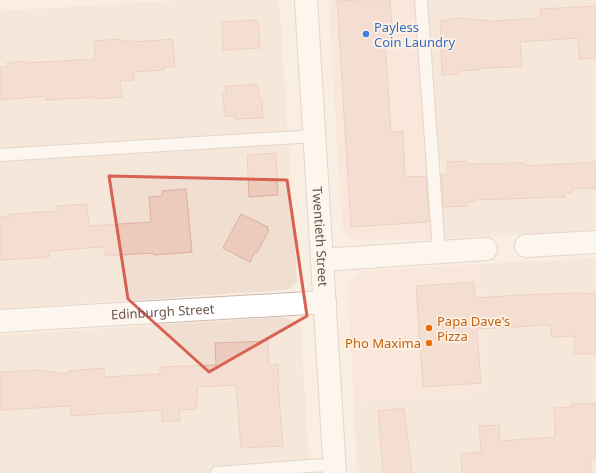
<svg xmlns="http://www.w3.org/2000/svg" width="596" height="473" viewBox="0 0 596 473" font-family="'Noto Sans',sans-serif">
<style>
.residential{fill:#f0dfd1}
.commercial{fill:#f9ddd6}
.building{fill:#eccabc;stroke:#ddaf9e}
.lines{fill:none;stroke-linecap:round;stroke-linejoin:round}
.service-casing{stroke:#cbb7ac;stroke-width:14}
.minor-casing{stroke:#cbb7ac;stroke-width:24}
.secondary-casing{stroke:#ceb6aa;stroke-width:24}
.service{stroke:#fff;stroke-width:12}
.minor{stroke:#fff;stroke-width:22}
.secondary{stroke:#fff;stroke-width:22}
.marked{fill:none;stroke:#d96151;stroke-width:3;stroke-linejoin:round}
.shop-dot{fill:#3f7fe0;stroke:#fdf2e7;stroke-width:1.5}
.food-dot{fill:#e8710a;stroke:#fdf2e7;stroke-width:1.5}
.labels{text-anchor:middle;stroke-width:3.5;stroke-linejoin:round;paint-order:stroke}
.shop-label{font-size:13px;fill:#366cbe;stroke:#fdf2e7;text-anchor:start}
.street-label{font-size:13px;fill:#6e544b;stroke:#fdf2e7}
.food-label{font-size:13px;fill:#c56008;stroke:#fdf2e7;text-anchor:start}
</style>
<rect width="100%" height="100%" fill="#f9eee1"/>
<path class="residential" d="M181 0H276L278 3 280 9 297 281 296 283 292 287 287 290 0 309V11Z
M422 0H596V230L436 239Z
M596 258V473H357L354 401 485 391 479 264Z
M283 317 294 321 299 325 301 329 310 473H0V335Z"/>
<path class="commercial" d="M332 0H422L436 239 358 241 348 238 342 227 329 9Z
M479 264 485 391 354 401 347 289 353 279 364 271Z"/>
<path class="building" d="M356 0H390L393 40H385L391 132 403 131 405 177 426 176 429 222 351 227 337 1Z
M596 6V58L579 59 578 38 520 42 522 67 479 68V70L459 71V74L442 75 440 21 458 18 491 21 541 18 540 9Z
M258 20 260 48 223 50 222 22Z
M120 39V41H132V42L173 39 175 67H165V70L134 72V80L120 81 122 97 97 99V97L46 100V96L0 100V67H7V63L25 61V63L95 59 94 41Z
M258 84 259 98H262L263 118 235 119V116L225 117 223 94H226V86Z
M276 153 278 195 249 197 247 155Z
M467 161V164L525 163 526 166 596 162V188L572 189V193H565V197L475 200V202H467V206L443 207 441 175 448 174 447 162Z
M186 189 192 252 154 255V253L105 256V248H101V247L49 251V257L0 260V217H10V214L58 211 57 206 87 204 89 226 151 222 149 197 162 196V191Z
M241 214 268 227 267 229 269 230 257 253 255 252 250 262 223 248Z
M474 282 475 298 518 295 580 293V294L596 293V354H574V336L551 337V325L477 329 481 383 423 387 416 286Z
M268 341 269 365 278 364 279 383H278L283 446 241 448 236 385 197 387 198 397H196L197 409 179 410 180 421 162 422V410L71 416 70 406 0 410V372L37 370 68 374V371L104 368V377L160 374V367L216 365 215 343Z
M596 403V458L590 459 591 473H462L461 454 481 452 479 426 499 425 500 441 555 437 554 408 571 407V404Z
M404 408 412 473H383L378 411Z"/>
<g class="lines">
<g class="service-casing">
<path id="service" d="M421 0 439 252
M0 155 315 136
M217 473 308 466 335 465"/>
</g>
<g class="minor-casing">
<g id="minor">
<path d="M526 246 596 242"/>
<path d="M322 260 486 249"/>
<path id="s1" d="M0 321 325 302"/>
</g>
</g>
<g class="secondary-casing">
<g id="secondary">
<path id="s2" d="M306 0 335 473"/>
</g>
</g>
<use href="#service" class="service"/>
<use href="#minor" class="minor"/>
<use href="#secondary" class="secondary"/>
</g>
<path d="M0 0H596V473H0ZM109 176 287 180 307 316 209 372 128 299Z" fill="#f9eee1" fill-opacity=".55" fill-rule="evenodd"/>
<path class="marked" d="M109 176 287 180 307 316 209 372 128 299Z"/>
<circle class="shop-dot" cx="366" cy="34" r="4"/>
<g class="food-dot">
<circle cx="429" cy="328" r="4"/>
<circle cx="429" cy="343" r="4"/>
</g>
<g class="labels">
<g class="shop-label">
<text x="374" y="32">Payless<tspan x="374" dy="15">Coin Laundry</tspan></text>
</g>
<g class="street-label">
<text dy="5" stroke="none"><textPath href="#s2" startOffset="237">Twentieth Street</textPath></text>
<text dy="5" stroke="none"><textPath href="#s1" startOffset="163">Edinburgh Street</textPath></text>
</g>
<g class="food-label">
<text x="437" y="326">Papa Dave's<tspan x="437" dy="15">Pizza</tspan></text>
<text x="421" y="348" text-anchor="end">Pho Maxima</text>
</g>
</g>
</svg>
